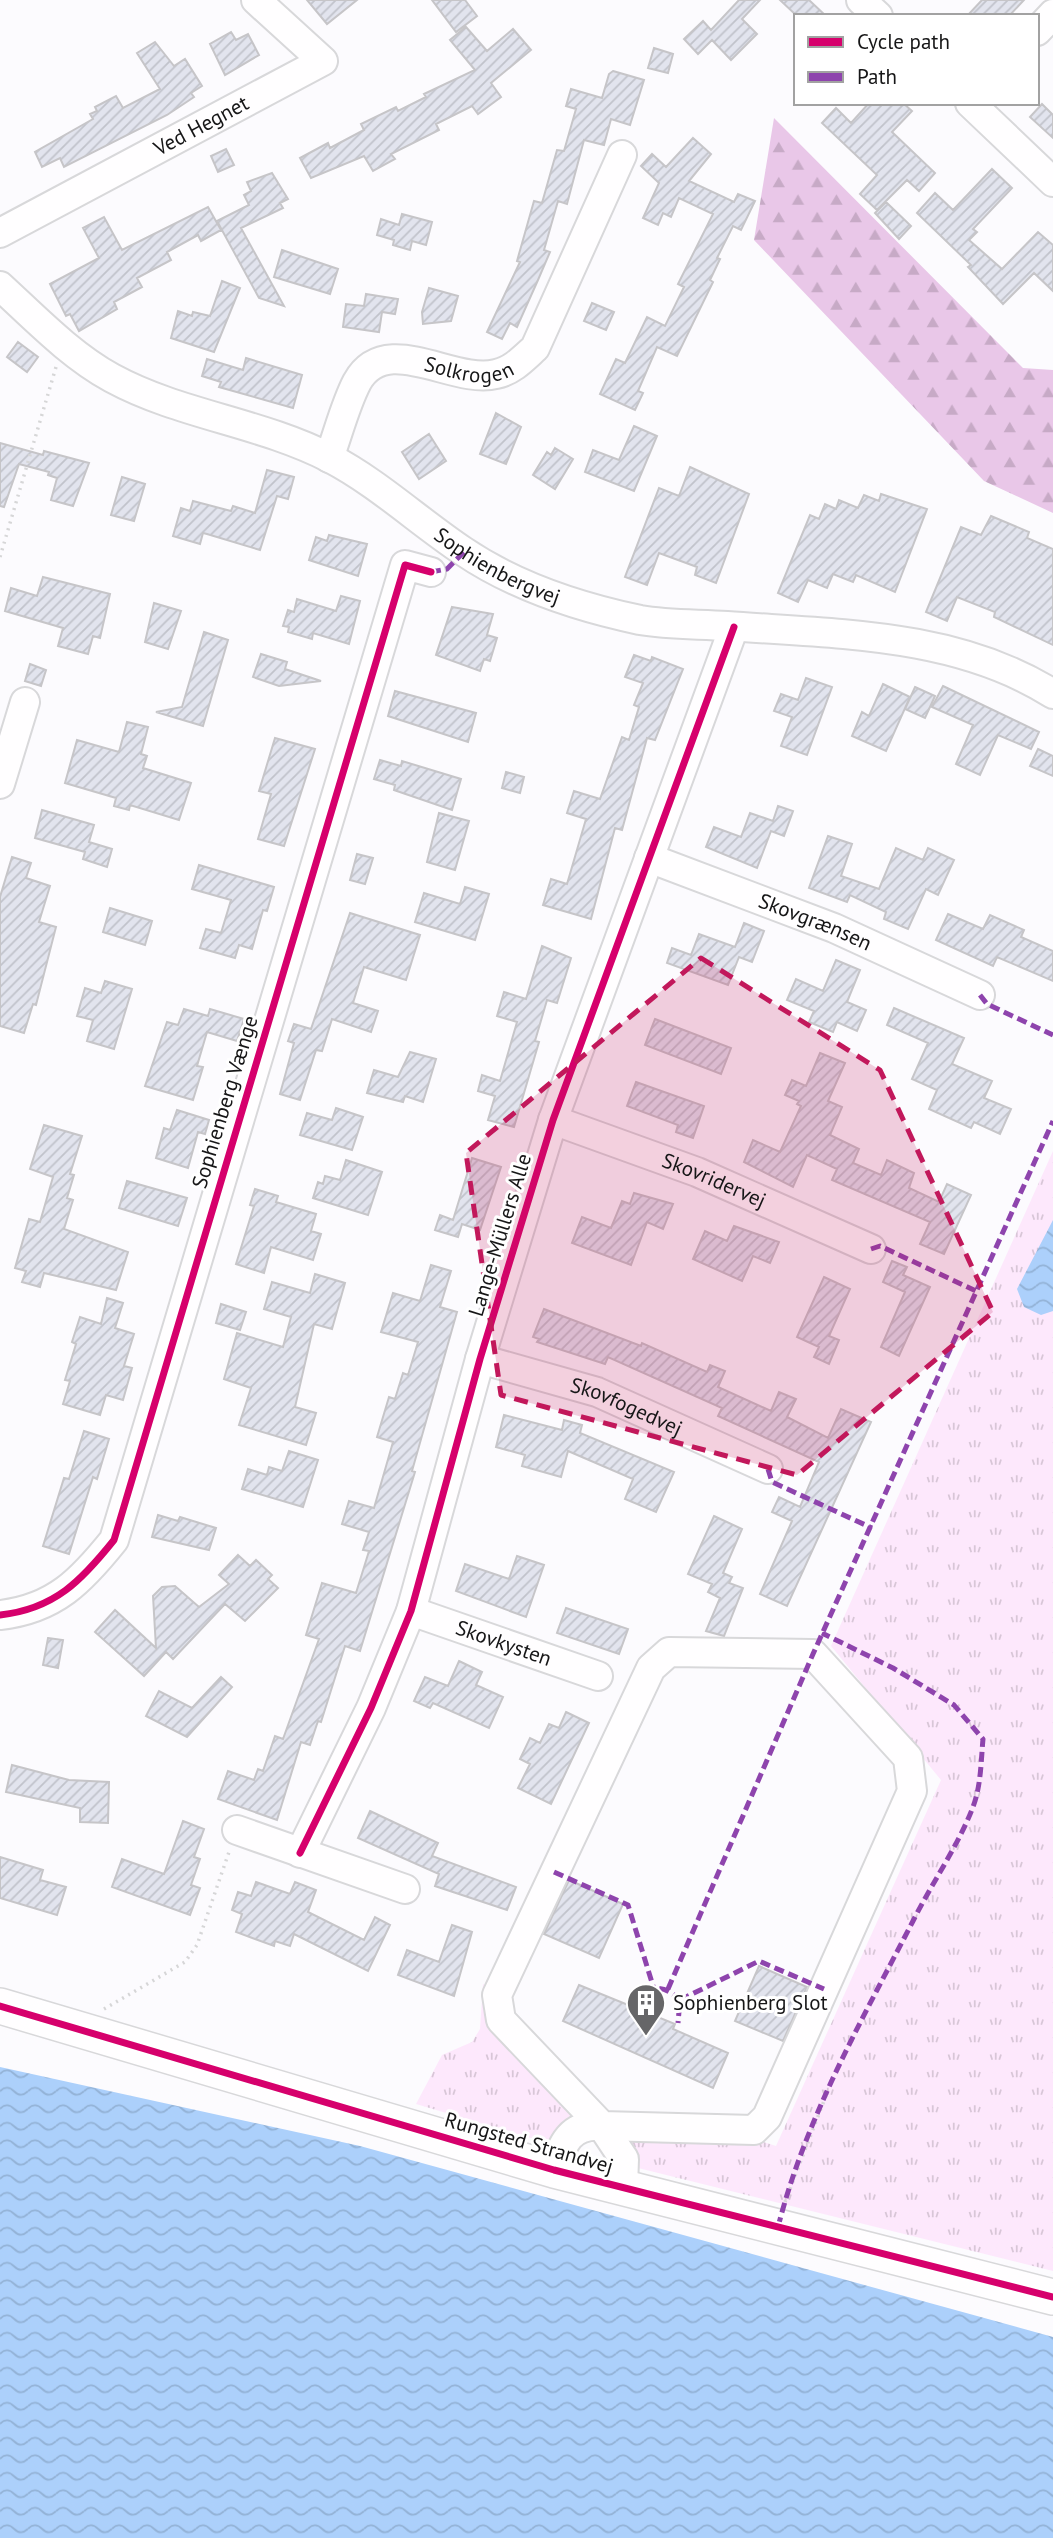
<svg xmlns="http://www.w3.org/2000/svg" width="1053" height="2538" viewBox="0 0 1053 2538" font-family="'PT Sans',sans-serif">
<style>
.grass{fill:url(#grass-tufts)}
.forest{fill:url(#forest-firs)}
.water{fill:url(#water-waves)}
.building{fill:url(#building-hatch);stroke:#c6c5c8;stroke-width:2}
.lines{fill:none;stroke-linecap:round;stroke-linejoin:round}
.minor-casing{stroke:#d8d8da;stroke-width:32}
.major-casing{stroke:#d8d8da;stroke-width:38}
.path{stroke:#d6d6d7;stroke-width:3.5;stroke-dasharray:2 5;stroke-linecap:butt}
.minor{stroke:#fffeff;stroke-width:28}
.major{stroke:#fffeff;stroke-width:35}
.quiet{stroke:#8e44ad;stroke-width:5;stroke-dasharray:10 5;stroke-linecap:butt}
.cycleway-casing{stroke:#fff;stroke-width:11}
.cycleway{stroke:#d6006c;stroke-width:7}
.marked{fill:#c2185b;fill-opacity:0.2;stroke:#c2185b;stroke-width:5;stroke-dasharray:14 9;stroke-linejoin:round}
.labels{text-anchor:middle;stroke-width:6;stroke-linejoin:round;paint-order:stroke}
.street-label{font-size:21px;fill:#161617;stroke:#fff}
.poi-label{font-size:21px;fill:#161617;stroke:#fff;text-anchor:start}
</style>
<defs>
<pattern id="grass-tufts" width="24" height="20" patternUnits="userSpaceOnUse" patternTransform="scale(1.75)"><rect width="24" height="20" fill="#fde8fc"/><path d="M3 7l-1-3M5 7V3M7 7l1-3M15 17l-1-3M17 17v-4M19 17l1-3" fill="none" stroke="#d8c6d7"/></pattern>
<pattern id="forest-firs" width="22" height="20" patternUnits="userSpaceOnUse" patternTransform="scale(1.75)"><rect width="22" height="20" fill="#e9c7e8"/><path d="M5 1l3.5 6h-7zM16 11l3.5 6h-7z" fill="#c7aac6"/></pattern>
<pattern id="water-waves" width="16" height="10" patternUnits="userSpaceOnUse" patternTransform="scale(1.75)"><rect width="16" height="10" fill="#acd0fb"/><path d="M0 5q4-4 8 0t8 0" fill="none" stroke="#93b2d6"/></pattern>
<pattern id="building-hatch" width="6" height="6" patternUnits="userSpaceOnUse" patternTransform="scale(1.75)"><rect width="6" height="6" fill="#e2e4ee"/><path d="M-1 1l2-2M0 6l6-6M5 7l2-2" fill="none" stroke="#c1c3cb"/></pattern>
</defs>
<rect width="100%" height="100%" fill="#fcfbfe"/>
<path class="grass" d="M1053 1151V2271L634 2167 618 2134 751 2138 776 2146 941 1780 831 1646Z
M483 1984 495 1991 589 2120 554 2145 416 2104 442 2055 472 2042 480 2029Z"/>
<path class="forest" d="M774 118 1023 368 1053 370V513L984 481 754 240Z"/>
<path class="water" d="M1053 1220V1311L1041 1315 1024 1307 1017 1289Z
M0 2067 360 2146 1053 2337V2538H0Z"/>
<path class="building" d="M307 0H357L327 24Z
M432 0H465L477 16 456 32Z
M739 0H760L742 19 757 34 731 60 712 40 698 54 684 39 703 21 711 30Z
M780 0H809L826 16H797Z
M982 0H1024L1009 16H967Z
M466 27 487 51 513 29 531 50 491 83 501 97 478 114 472 106 436 124 439 130 391 154 395 159 373 171 364 156 311 178 300 158 328 143 330 148 364 130 361 124 396 107 398 111 426 97 424 94 475 70 450 40Z
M231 32 236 40 248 34 259 55 225 75 210 44Z
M155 42 174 66 185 59 202 86 191 93 194 97 167 115 64 167 60 158 42 167 35 152 93 119 90 114 97 111 95 107 116 96 123 108 160 89 137 53Z
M654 48 673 54 668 73 648 68Z
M613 71 644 80 630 125 611 119 604 145 584 140 567 204 558 201 544 250 550 252 538 280 517 327 510 323 502 339 487 332 520 262 517 261 534 201 542 203 557 150 564 151 576 109 566 106 571 89 602 98 609 74Z
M869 103H903L912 111 892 132 935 173 919 191 907 180 877 210 860 194 877 175 822 123 836 108 851 123Z
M1042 104 1053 115V138L1030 117Z
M693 138 711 154 689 181 734 202 738 194 755 201 741 230 733 226 717 258 720 259 710 280 713 282 677 356 657 347 638 391 643 393 635 410 600 394 616 359 625 363 647 317 665 326 684 287 678 284 713 214 679 198 671 217 663 213 658 225 643 218 659 183 641 166 652 154 666 167Z
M226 149 234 165 218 172 211 156Z
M992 169 1012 188 973 229 977 232 969 240 1002 269 1038 232 1053 245V291L1034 273 1003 304 968 267 971 265 917 213 935 193 953 210Z
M272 173 288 199 280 203 283 208 241 228 284 306 259 298 217 221 249 205 244 195 251 191 247 182Z
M886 202 911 226 899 239 875 213Z
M208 207 221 230 201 241 198 235 167 252 171 260 137 278 142 287 114 302 117 309 79 331 70 314 66 316 50 284 99 258 83 228 104 217 122 250Z
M402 214 432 222 426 245 412 241 410 250 393 245 394 240 377 235 381 219 399 225Z
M282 250 338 269 330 294 274 277Z
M222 281 240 288 214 352 171 338 178 311 192 316 193 312 210 316Z
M429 288 458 296 451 321 423 324 422 312Z
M366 294 398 299 395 314 382 312 379 332 343 327 346 304 364 306Z
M592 303 614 312 606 330 584 321Z
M18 342 38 357 27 372 7 357Z
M246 358 302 375 293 408 219 387 221 382 202 376 207 359 243 370Z
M496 413 521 427 506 464 480 454Z
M634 426 657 436 634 491 585 472 593 450 619 460Z
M429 434 446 461 419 479 402 452Z
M0 443 43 455 44 451 89 463 73 506 51 500 57 478 48 475 49 472 19 464 4 507 0 506Z
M555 448 573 459 555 489 533 475 547 452 551 455Z
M690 467 749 494 716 583 695 575 697 567 659 553 647 585 625 577 659 488 679 496Z
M267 470 294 477 288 499 277 496 260 550 207 534 203 533 200 544 173 536 181 508 190 511 193 501 231 511 233 506 255 513Z
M122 477 145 484 134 521 111 515Z
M881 494 927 509 895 592 856 575 853 582 833 574 827 588 808 580 798 602 778 593 810 515 819 519 825 504 836 509 839 500 858 508 864 495 879 501Z
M991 516 1029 532 1027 538 1053 549V645L994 617 995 612 957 597 947 621 926 612 961 527 981 535Z
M329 535 367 544 358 576 309 560 316 537 327 541Z
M43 577 110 594 100 638 93 636 88 654 58 646 63 628 5 611 11 588 37 596Z
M341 596 360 601 349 644 313 633 312 639 288 632 289 627 283 626 288 610 294 612 297 599 336 611Z
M154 603 181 611 168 649 145 642Z
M452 607 493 614 487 635 497 638 490 661 484 659 480 671 436 655Z
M204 632 228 640 203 726 156 712 182 707Z
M261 654 287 662 285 669 321 681 279 686 253 677Z
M634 655 651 661 652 657 683 669 655 740 647 738 622 830 615 828 591 919 543 905 551 879 567 884 586 819 567 813 574 791 600 799 622 737 629 740 639 707 634 705 643 683 625 677Z
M30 664 46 670 41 686 25 681Z
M806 678 832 687 807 755 781 746 792 717 774 711 781 694 798 700Z
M883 684 910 697 886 751 852 736 862 712 869 716Z
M943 686 1039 732 1031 749 998 735 980 775 956 764 973 725 932 707Z
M915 687 935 696 925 718 905 709Z
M395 691 476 713 468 742 388 716Z
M127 722 148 727 141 754 147 756 143 768 191 783 179 820 130 805 129 810 114 806 116 798 65 783 77 740 119 752Z
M275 738 315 749 284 846 258 839 271 794 259 791Z
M1038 749 1053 756V776L1030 766Z
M380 760 401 766 402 761 461 779 452 810 394 790 395 785 374 779Z
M506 772 524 777 520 793 502 788Z
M778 806 793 811 784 836 771 831 757 868 706 847 714 827 741 837 750 813 773 821Z
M42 810 94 825 89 842 112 849 107 867 83 859 85 852 35 838Z
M439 813 469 821 455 870 427 862Z
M828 836 852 844 841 876 879 889 896 848 923 860 928 848 954 860 938 895 926 889 908 929 884 919 886 912 850 895 847 902 809 888Z
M357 854 373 858 365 884 350 880Z
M12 857 31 863 26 878 50 886 39 922 56 927 36 1005 33 1004 24 1033 0 1026V897Z
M199 865 274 887 267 911 263 910 252 949 239 945 235 958 200 948 206 929 221 933 231 900 192 889Z
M465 887 489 894 475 940 415 922 424 893 460 904Z
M110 908 152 921 145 945 103 932Z
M350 913 420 935 406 980 364 967 353 1003 378 1011 371 1032 332 1019 322 1051 316 1050 300 1100 280 1094 294 1043 288 1041 294 1024 311 1029Z
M948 914 983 929 990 915 1024 930 1021 937 1053 951V981L997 957 993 966 936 940Z
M744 923 764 931 752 962 739 957 728 985 667 963 672 948 691 955 699 934 735 947Z
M542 946 571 958 557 1003 547 1000 535 1041 539 1042 514 1127 488 1120 495 1096 478 1091 482 1075 500 1081 517 1022 497 1016 504 992 526 999Z
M836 960 860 970 847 1002 866 1010 857 1031 837 1022 833 1032 809 1022 814 1011 787 1000 796 979 823 991Z
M105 981 132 989 114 1049 87 1041 93 1020 77 1016 85 988 101 993Z
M894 1008 964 1038 952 1064 992 1081 984 1098 1011 1109 1000 1134 974 1122 971 1128 929 1109 937 1090 912 1079 928 1043 887 1025Z
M184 1009 208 1016 210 1009 244 1019 237 1041 207 1032 197 1066 203 1067 193 1100 145 1086 167 1022 178 1025Z
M655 1019 731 1048 721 1074 645 1045Z
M410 1052 436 1059 423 1102 405 1096 403 1102 367 1093 374 1070 398 1077Z
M820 1053 845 1063 828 1101 842 1107 830 1135 859 1149 853 1163 881 1175 887 1160 914 1173 909 1188 939 1202 947 1184 971 1195 944 1254 920 1244 930 1222 832 1180 837 1169 807 1155 793 1187 744 1162 753 1140 780 1152 801 1106 797 1104 799 1101 785 1095 792 1080 806 1086Z
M636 1082 704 1106 693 1138 676 1132 678 1125 627 1106Z
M336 1108 363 1117 352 1150 300 1135 307 1113 332 1120Z
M177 1110 209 1120 205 1134 198 1132 188 1168 156 1158 164 1128 170 1130Z
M44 1125 82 1136 70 1174 74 1175 67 1198 73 1200 64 1229 128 1252 116 1290 44 1273 40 1287 22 1282 26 1271 15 1268 29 1219 40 1222 53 1177 30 1169Z
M472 1158 501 1167 480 1230 462 1224 458 1237 435 1230 440 1215 453 1220Z
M346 1160 382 1172 368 1215 313 1198 318 1182 323 1184 325 1176 340 1180Z
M127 1181 187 1198 178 1226 119 1208Z
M255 1189 278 1196 276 1202 316 1214 311 1231 321 1234 313 1260 271 1247 264 1273 236 1264 254 1206 250 1205Z
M634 1193 673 1204 663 1229 647 1222 631 1265 572 1243 582 1217 611 1228 622 1201 630 1204Z
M734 1226 779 1242 770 1263 753 1256 742 1281 693 1259 705 1231 727 1241Z
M892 1261 907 1267 903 1275 930 1287 899 1356 881 1347 905 1292 883 1282Z
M431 1265 451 1271 440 1307 457 1312 412 1471 415 1472 360 1651 345 1646 321 1722 318 1721 310 1745 301 1742 277 1820 218 1799 228 1771 254 1780 258 1769 263 1771 275 1736 283 1739 319 1639 306 1635 322 1583 356 1593 369 1551 363 1550 369 1532 342 1524 349 1501 374 1508 393 1442 377 1437 389 1397 395 1399 403 1373 408 1375 418 1342 381 1332 393 1293 420 1301Z
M315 1274 345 1283 332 1329 314 1324 295 1407 316 1413 306 1445 239 1425 251 1388 224 1379 237 1333 283 1347 291 1317 264 1309 272 1282 310 1293Z
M824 1277 850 1289 829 1336 839 1340 829 1364 814 1357 819 1347 797 1337Z
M107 1298 123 1303 115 1328 134 1334 124 1366 132 1368 123 1400 106 1395 100 1415 63 1404 70 1381 65 1380 76 1344 72 1342 80 1317 101 1324Z
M221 1304 246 1312 240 1330 216 1323Z
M544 1309 641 1346 642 1343 707 1372 710 1365 725 1371 718 1387 771 1411 779 1392 796 1399 787 1417 828 1438 841 1409 871 1422 787 1606 760 1594 792 1521 772 1512 779 1497 800 1507 819 1462 718 1416 722 1408 608 1357 605 1364 537 1342 539 1339 533 1337Z
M504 1415 562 1430 564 1420 582 1425 580 1433 674 1472 656 1512 625 1499 633 1479 568 1451 561 1477 522 1466 525 1455 496 1447Z
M84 1431 109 1439 97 1479 93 1477 69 1554 43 1546 64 1478 69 1479Z
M289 1451 318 1460 303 1507 242 1489 248 1469 267 1475 269 1467 282 1471Z
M158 1515 178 1521 180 1517 216 1528 209 1550 152 1537Z
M714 1516 742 1529 723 1573 732 1577 729 1583 743 1588 724 1636 706 1631 720 1598 708 1592 712 1584 688 1574Z
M238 1555 250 1566 256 1560 272 1575 268 1579 278 1588 245 1621 225 1604 173 1659 166 1652 144 1676 95 1632 115 1610 156 1648 153 1596 162 1587 175 1586 199 1607 229 1584 219 1575Z
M517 1556 544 1565 526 1617 456 1591 465 1564 509 1579Z
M566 1608 628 1629 619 1654 557 1633Z
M48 1638 63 1640 58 1668 43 1665Z
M459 1661 482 1672 476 1685 503 1697 489 1728 433 1703 430 1708 414 1701 425 1677 448 1686Z
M221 1677 232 1687 187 1737 146 1716 159 1691 192 1708Z
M566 1712 589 1723 551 1804 518 1788 530 1764 520 1759 530 1738 540 1743 549 1724 559 1728Z
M12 1765 69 1780 109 1782 108 1823 80 1822V1808L6 1792Z
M370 1811 438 1843 432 1856 516 1887 507 1910 435 1886 439 1874 358 1838Z
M183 1821 204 1829 194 1857 200 1859 191 1885 200 1888 190 1915 112 1887 122 1859 164 1874Z
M0 1857 43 1870 40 1880 66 1887 57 1915 0 1898Z
M569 1880 623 1904 599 1958 544 1934Z
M256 1882 290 1894 295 1882 316 1890 308 1912 364 1940 375 1917 390 1925 368 1971 294 1934 290 1946 275 1941 274 1946 236 1932 242 1914 232 1910 238 1892 251 1896Z
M452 1925 472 1932 454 1996 398 1975 407 1950 439 1962Z
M759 1966 807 1987 783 2041 735 2021Z
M579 1985 675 2024 673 2029 728 2053 713 2088 563 2021Z"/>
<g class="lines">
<g class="minor-casing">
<g id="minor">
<path d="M861 0 878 16"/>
<path d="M1037 31 1053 14"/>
<path d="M970 103 1053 182"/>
<path id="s1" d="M0 233 323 61 256 0"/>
<path id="s2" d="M0 286C35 318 70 355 112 378 180 415 260 422 330 458 378 483 418 521 463 551 516 587 578 607 640 620 668 625 699 624 727 626 836 634 957 633 1053 694"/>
<path id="s3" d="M329 458C338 434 345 405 357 382 386 330 453 385 496 374 512 371 524 358 535 348L622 155"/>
<path d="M0 784 25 702"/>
<path id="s4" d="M649 858 834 928 980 995"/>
<path id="s5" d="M553 1120 697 1172 871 1249"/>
<path id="s6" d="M480 1359 597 1392 768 1469"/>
<path id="s7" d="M411 1611 598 1676"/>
<path d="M0 1615C55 1609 82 1580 114 1540L405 565 431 572"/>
<path d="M669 1652 813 1654 908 1758 912 1791 767 2117 754 2130 602 2126 501 2020 497 1995 651 1668Z"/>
<path d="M237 1830 405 1889"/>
<path d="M300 1853 371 1708 411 1611 480 1359 553 1120 734 627"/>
<path d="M554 2170C562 2144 570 2123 602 2126L624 2159 623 2188"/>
</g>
</g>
<g class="major-casing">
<path id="major" d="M0 2006 554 2170 1053 2297"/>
</g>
<path class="path" d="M0 557 56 367
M104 2009 185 1962 197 1945 229 1852
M785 2202 827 2093"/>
<use href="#minor" class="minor"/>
<use href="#major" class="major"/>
<path class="quiet" d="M431 572 447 569 464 552
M980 995 987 1004 1053 1035
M871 1249 880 1246 978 1292
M768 1469 772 1482 872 1528
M554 1872 628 1905 654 1989
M668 1989 813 1654 1053 1121
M680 2000 759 1961 824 1989
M636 2005C649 1984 663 1984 680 2000L678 2023
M778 2227C806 2117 862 2020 913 1921 932 1883 958 1846 973 1807 981 1786 981 1761 983 1739L954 1705 893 1668 822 1633"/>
<g class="cycleway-casing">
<path id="cycleway" d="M0 1615C55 1609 82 1580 114 1540L405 565 431 572
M300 1853 371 1708 411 1611 480 1359 553 1120 734 627
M0 2006 554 2170 1053 2297"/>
</g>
<use href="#cycleway" class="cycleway"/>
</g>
<path class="marked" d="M701 958 880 1070 993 1312 797 1475 501 1395 466 1153Z"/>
<defs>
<g id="building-pin" transform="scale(2.0125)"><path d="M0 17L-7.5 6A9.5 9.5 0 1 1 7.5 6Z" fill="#666668" stroke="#fff"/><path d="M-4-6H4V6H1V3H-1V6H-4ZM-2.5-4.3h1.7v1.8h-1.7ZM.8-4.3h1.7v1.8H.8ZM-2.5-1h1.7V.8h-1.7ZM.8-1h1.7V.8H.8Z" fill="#fff"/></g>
</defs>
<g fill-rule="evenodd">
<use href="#building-pin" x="646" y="2003"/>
</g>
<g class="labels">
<g class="street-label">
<text dy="7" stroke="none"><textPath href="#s1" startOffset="228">Ved Hegnet</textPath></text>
<text dy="7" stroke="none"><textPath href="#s3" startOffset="203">Solkrogen</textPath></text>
<text dy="7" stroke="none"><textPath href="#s2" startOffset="578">Sophienbergvej</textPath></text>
<text dy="7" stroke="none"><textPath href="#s4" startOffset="178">Skovgrænsen</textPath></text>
<text transform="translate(225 1102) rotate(-73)" y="7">Sophienberg Vænge</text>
<text dy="7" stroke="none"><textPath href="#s5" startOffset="172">Skovridervej</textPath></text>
<text transform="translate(500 1235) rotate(-73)" y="7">Lange-Müllers Alle</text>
<text dy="7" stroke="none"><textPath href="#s6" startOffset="154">Skovfogedvej</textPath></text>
<text dy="7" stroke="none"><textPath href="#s7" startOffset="98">Skovkysten</textPath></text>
<text transform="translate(529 2143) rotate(16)" y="7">Rungsted Strandvej</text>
</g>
<g class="poi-label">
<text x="673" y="2010">Sophienberg Slot</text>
</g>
</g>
<rect x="794" y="14" width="245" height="91" fill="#ffffff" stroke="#a2a2a2" stroke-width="2"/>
<rect x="808" y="37" width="35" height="10" fill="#d6006c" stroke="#a2a2a2" stroke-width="2"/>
<text x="857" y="49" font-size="21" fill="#161617">Cycle path</text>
<rect x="808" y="72" width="35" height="10" fill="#8e44ad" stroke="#a2a2a2" stroke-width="2"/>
<text x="857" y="84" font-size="21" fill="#161617">Path</text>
</svg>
